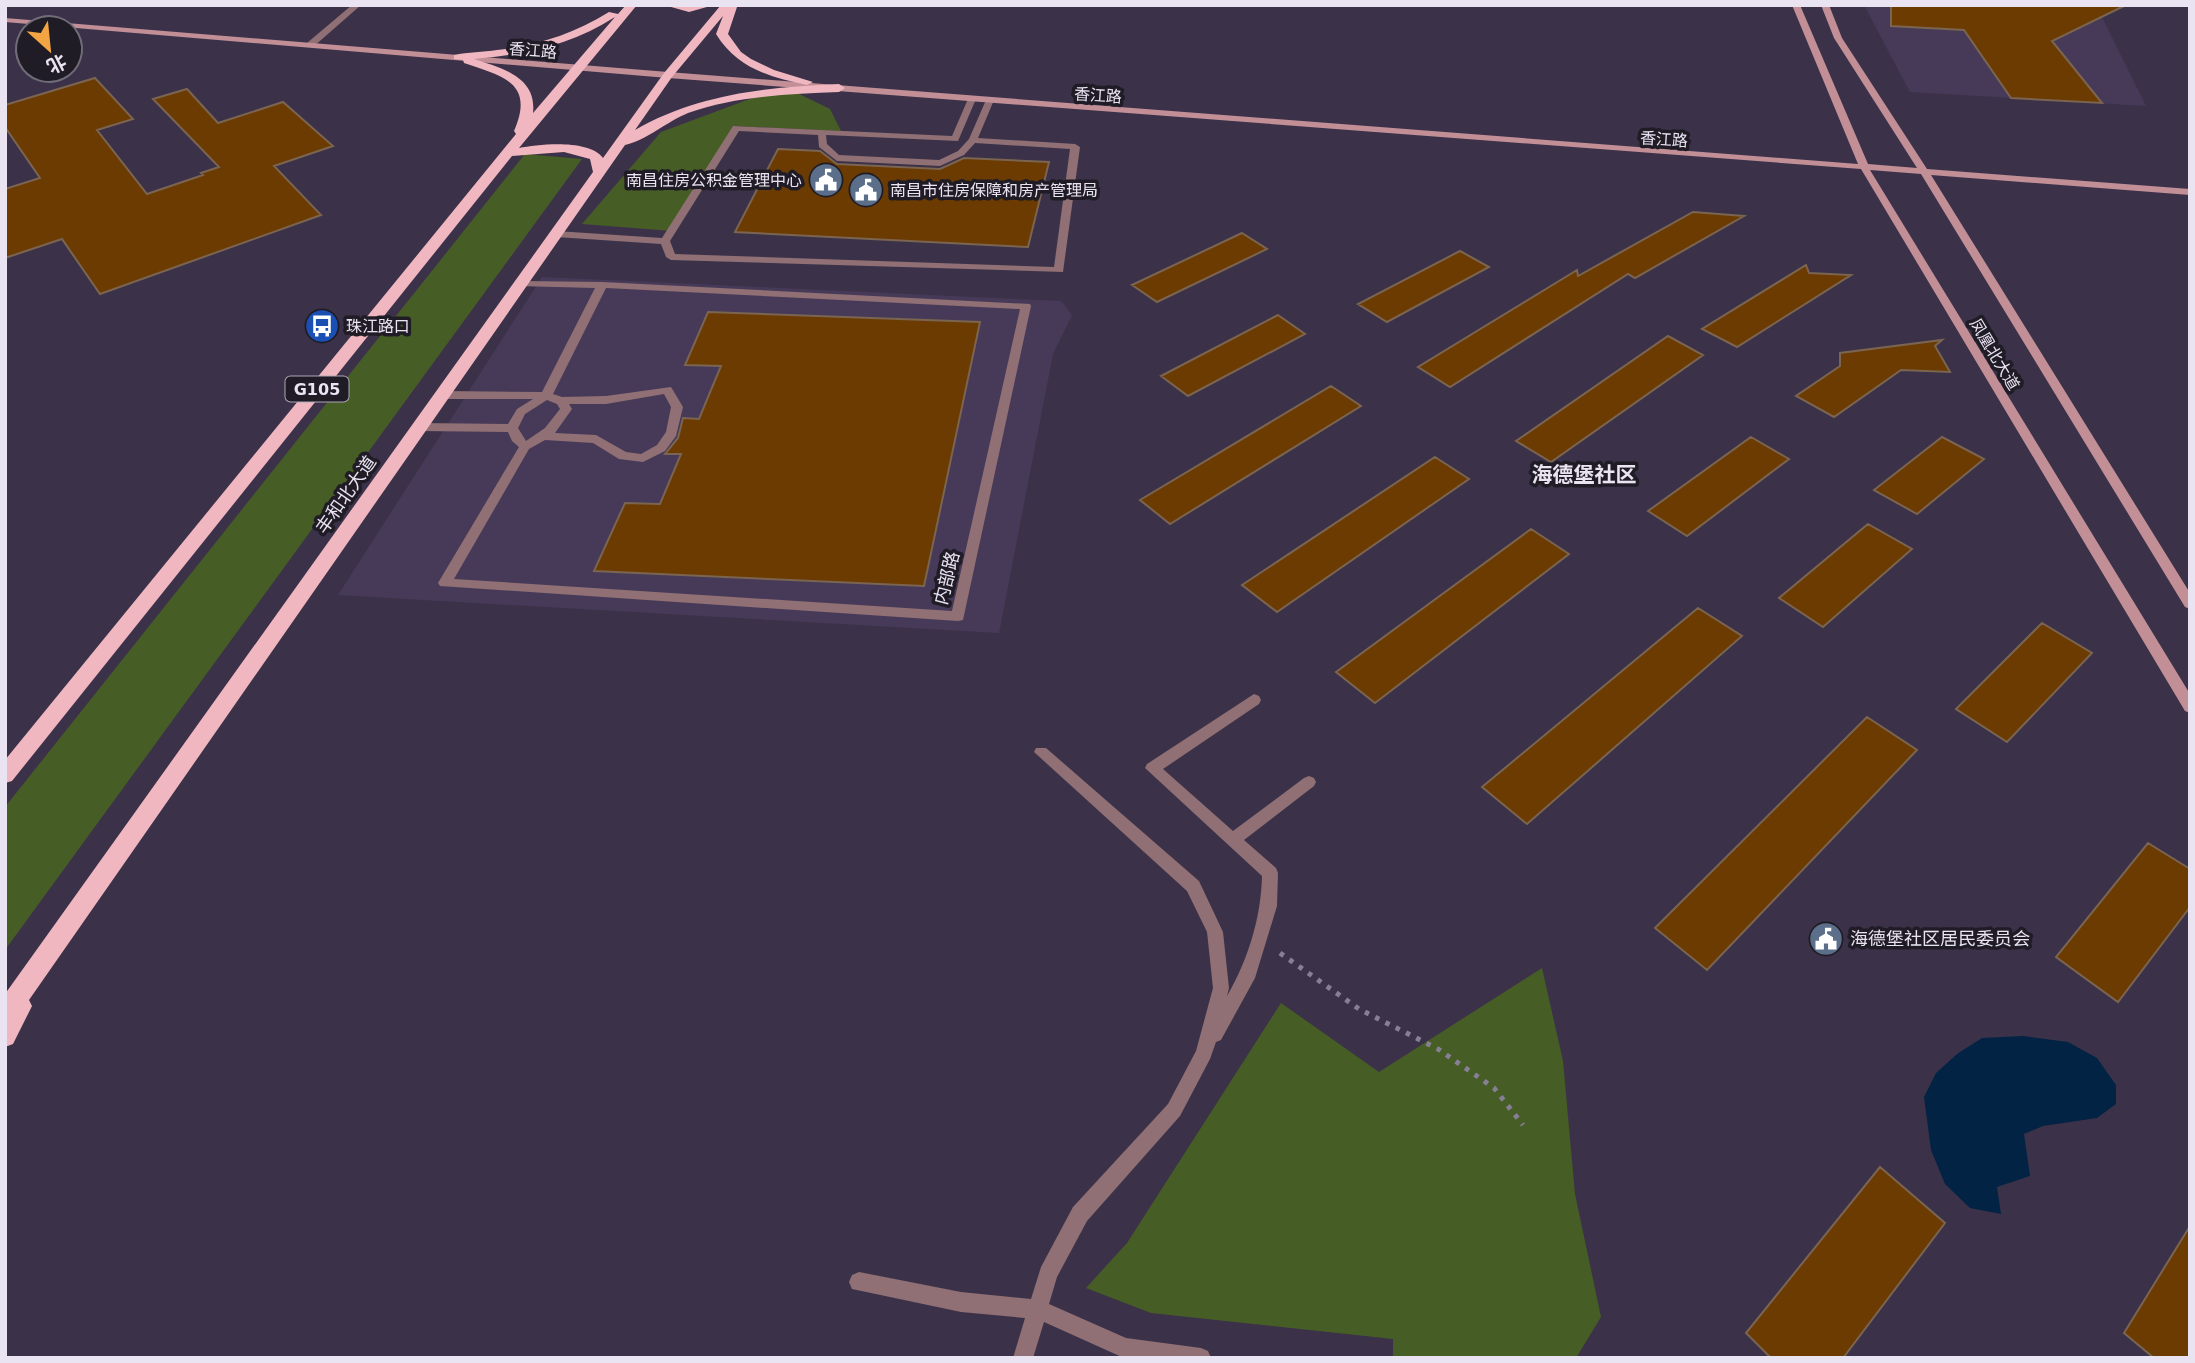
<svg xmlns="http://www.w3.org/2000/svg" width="2195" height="1363" viewBox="0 0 2195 1363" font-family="'DejaVu Sans','Noto Sans SC',sans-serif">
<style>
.built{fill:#473a58}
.green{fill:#475d26}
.water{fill:#022344}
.building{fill:#6b3b02;stroke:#7b6450;stroke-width:2}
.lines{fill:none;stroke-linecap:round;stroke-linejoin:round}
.path{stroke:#877f93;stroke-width:5;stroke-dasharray:4.5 7;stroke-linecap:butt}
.service{fill:#907074;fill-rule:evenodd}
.minor{fill:#907074;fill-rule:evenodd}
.secondary{fill:#c28f97;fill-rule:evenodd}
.trunk{fill:#f0b7c0;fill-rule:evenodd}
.labels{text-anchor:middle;stroke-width:7;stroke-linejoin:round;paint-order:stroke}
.far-street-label{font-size:16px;fill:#e9e3f2;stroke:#201c26}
.far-poi-label{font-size:16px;fill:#e9e3f2;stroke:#201c26;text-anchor:start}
.shield{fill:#201c26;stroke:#ada7b5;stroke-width:2}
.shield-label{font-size:16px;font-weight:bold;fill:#e9e3f2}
.street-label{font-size:18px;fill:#e9e3f2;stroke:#201c26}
.poi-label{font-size:18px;fill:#e9e3f2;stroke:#201c26;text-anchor:start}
.quarter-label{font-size:21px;font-weight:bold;fill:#e9e3f2;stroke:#201c26}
</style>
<rect width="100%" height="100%" fill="#3b3249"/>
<path class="built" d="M1864 5H2096L2146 106 1910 92Z
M542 277 1061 301 1072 315 1053 354 999 633 338 595Z"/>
<path class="green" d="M793 91 830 109 841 131 733 126 672 231 582 224 661 132 755 97Z
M525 154 582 159 5 950V807Z
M1542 968 1563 1061 1575 1194 1601 1317 1576 1358H1393V1339L1151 1313 1086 1288 1127 1243 1281 1003 1379 1072Z"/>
<path class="water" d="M2023 1036 2068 1042 2097 1058 2116 1085V1104L2097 1118 2043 1126 2024 1134 2030 1176 1997 1187 2001 1214 1970 1208 1945 1184 1931 1150 1924 1097 1936 1073 1957 1054 1982 1038Z"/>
<path class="building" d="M1891 5H2126L2052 41 2102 103 2011 98 1964 30 1891 26Z
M95 78 133 119 97 130 147 194 203 175 201 173 219 167 153 99 187 89 218 123 283 102 333 146 274 166 321 215 100 294 62 239 5 258V189L40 178 5 127V105Z
M778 149 820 151 837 164 940 169 964 158 1049 162 1028 247 735 232Z
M1693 212 1744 216 1635 278 1628 274 1450 387 1418 367 1577 270 1578 276Z
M1242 233 1267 249 1157 302 1132 285Z
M1460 251 1489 267 1387 322 1358 304Z
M1806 265 1809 273 1851 275 1737 347 1702 329Z
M708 312 980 322 924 586 594 571 625 503 660 504 681 454H665L678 438 683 418 699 419 721 366 685 365Z
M1278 315 1305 334 1188 396 1161 376Z
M1668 336 1703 355 1551 462 1516 441Z
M1942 340 1935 346 1950 372 1901 370 1834 417 1796 396 1840 366V353Z
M1331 386 1361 406 1170 524 1140 500Z
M1751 437 1789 459 1687 536 1648 511Z
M1942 437 1984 459 1917 514 1874 490Z
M1435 457 1469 479 1277 612 1242 585Z
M1868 524 1912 549 1823 627 1779 598Z
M1531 529 1569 554 1375 703 1336 672Z
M1698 608 1742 636 1527 824 1482 787Z
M2042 623 2092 653 2007 742 1956 709Z
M1867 717 1917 750 1707 970 1655 928Z
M2148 843 2190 869V907L2118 1002 2056 957Z
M1880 1167 1945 1223 1843 1358H1771L1746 1333Z
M2190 1226V1358H2154L2124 1333Z"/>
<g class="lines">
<path class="path" d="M1280 953 1359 1009 1438 1049 1494 1088 1523 1125"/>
<path class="service" d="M352 5H361L313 47H307V43Z
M1254 694 1259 696 1261 700 1259 704 1163 769 1233 831 1304 778 1309 776 1314 778 1316 782 1314 786 1244 840 1276 868 1278 873 1277 906 1255 978 1221 1040 1216 1042 1210 1059 1180 1116 1087 1221 1057 1277 1049 1304 1126 1338 1201 1348 1208 1351 1211 1358H1124L1044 1322 1033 1358H1013L1025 1318 961 1312 852 1289 849 1282 852 1275 859 1272 961 1292 1031 1299 1041 1267 1073 1207 1168 1104 1196 1051 1213 988 1207 932 1187 891 1034 752 1036 748H1046L1199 881 1223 932 1229 988 1227 996C1248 960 1261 918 1262 876L1145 768 1147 764Z"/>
<path class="minor" d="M972 96 976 99 958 141 826 135 827 144 839 155 939 160 958 151 969 139 986 100 993 98 994 100 978 138 1075 144 1080 147 1063 272 671 260 666 257 661 244 556 237 551 234 556 231 662 238 733 126 952 136 968 99ZM739 131 818 135 819 147 837 161 940 166 964 155 975 143 1070 149 1054 267 675 254 670 241Z
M521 281 602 282 1030 304 1031 306 963 620 958 621 440 586 438 583 519 447 512 441 508 432 420 431 414 427 420 423 508 424 517 409 533 399H442L436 395 442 391 542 392 595 288 517 286 516 284ZM606 288 1020 309 952 611 454 579 529 449 545 440 593 443 619 459 643 462 665 451 676 436 683 407 671 387 606 396 562 397 553 394ZM664 394 671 407 666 432 657 445 641 454 626 452 596 435 555 433 572 409 569 404H606ZM547 400 557 404 560 409 545 428 526 441 518 428 525 414Z"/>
<path class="secondary" d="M1792 5H1800L1868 164 1917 168 1834 38 1821 5H1829L1842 38 1927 169 2190 189V195L1931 175 2190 593V609L2185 607 1921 174 1870 170 2190 694V713L2185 711 1861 169 668 78 5 22V18L668 72 1858 164Z"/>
<path class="trunk" d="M626 5H637L519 148C540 144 589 139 603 158L664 73 721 5 737 7 728 34 741 52 751 59 774 70 813 82 807 85C769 77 737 68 716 34L723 16 672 77 635 130C698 94 768 87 839 84L845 88 839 92C789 94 736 96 688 113 668 121 645 141 625 145L29 1000 32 1006 13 1044 5 1047V994L593 172 590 159 564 152 512 156 12 781 5 783V760L516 134 514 131C535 83 503 76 464 63L463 60 454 59V55C468 52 483 52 497 50 538 45 574 34 609 12L618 14ZM615 17 533 113C537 77 502 68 474 59 524 55 572 45 615 17Z
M664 5H714L689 12Z"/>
</g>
<defs>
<g id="civic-disc" transform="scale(1.75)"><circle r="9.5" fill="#5c6f8a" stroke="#201c26"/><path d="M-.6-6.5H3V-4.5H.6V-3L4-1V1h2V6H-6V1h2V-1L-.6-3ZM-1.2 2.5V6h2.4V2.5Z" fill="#fff"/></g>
<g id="bus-disc" transform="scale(1.75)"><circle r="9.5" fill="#1a4fb4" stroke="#201c26"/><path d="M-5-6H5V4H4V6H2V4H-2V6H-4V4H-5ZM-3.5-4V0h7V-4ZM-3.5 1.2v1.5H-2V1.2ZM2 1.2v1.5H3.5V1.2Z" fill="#fff"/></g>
</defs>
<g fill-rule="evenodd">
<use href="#civic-disc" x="826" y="180"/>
<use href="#civic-disc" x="866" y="190"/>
<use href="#bus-disc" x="322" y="326"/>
<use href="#civic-disc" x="1826" y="939"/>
</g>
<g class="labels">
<g class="far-street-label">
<text transform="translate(533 50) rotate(5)" y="6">香江路</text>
<text transform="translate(1098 95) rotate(4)" y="6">香江路</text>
<text transform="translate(1664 139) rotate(4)" y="6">香江路</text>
<text transform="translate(1995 354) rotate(59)" y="6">凤凰北大道</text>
</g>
<g class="far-poi-label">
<text x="802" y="186" text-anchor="end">南昌住房公积金管理中心</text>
<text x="890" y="196">南昌市住房保障和房产管理局</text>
<text x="346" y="332">珠江路口</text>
</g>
<rect class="shield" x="285.5" y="376.5" width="63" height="25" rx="5"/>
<g class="shield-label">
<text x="317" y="395">G105</text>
</g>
<g class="street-label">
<text transform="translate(346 495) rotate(-55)" y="6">丰和北大道</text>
<text transform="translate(947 578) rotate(-76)" y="6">内部路</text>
</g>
<g class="poi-label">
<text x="1850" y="945">海德堡社区居民委员会</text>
</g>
<g class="quarter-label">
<text x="1584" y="482">海德堡社区</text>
</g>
</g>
<rect width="2195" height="1363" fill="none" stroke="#e9e3f2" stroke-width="14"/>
<g transform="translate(49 49) rotate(153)"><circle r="33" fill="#201c26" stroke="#706c78" stroke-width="2"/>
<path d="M0-5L12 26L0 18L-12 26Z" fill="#f3a443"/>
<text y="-10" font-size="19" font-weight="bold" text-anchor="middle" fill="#e9e3f2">北</text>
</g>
</svg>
